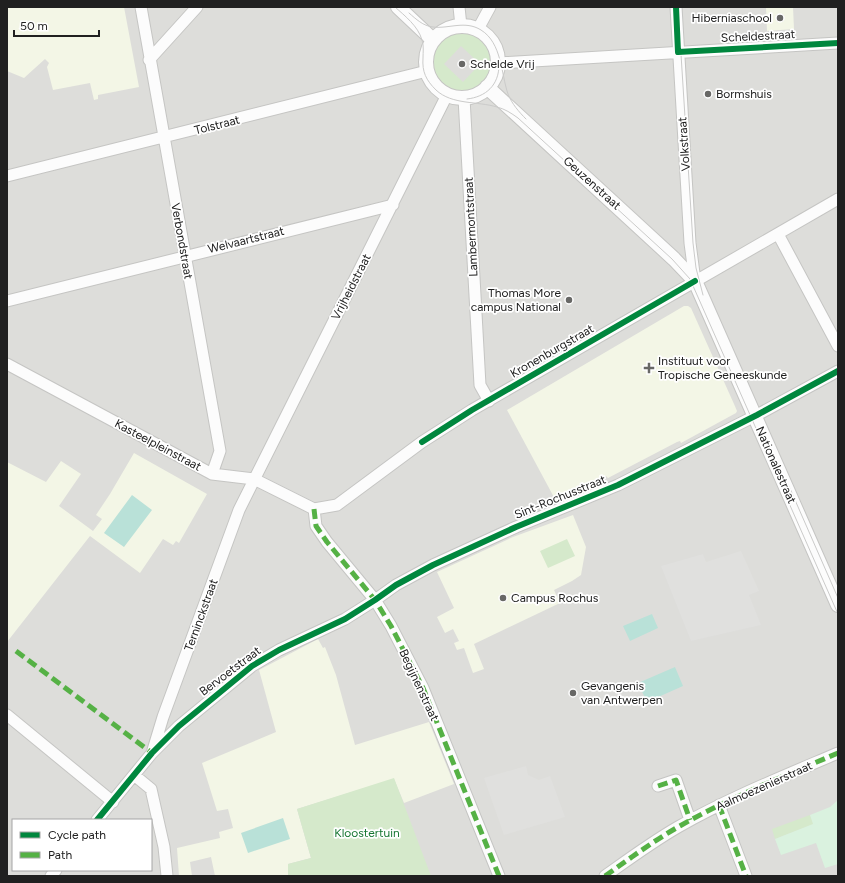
<svg xmlns="http://www.w3.org/2000/svg" width="845" height="883" viewBox="0 0 845 883" font-family="Figtree,sans-serif">
<style>
.residential{fill:#ddddda;fill-rule:evenodd}
.education{fill:#f3f6e6}
.grass{fill:#d5e9cb;fill-rule:evenodd}
.park{fill:#daf2df}
.pitch{fill:#b9e1d8}
.parking{fill:#e0e0de}
.lines{fill:none;stroke-linecap:round;stroke-linejoin:round}
.minor-casing{stroke:#c5c5c3;stroke-width:13}
.tertiary-casing{stroke:#c5c5c3;stroke-width:16}
.minor{stroke:#fcfcfc;stroke-width:11}
.tertiary{stroke:#fcfcfc;stroke-width:14}
.tram{stroke:#cbcbca;stroke-width:1}
.quiet{stroke:#55b145;stroke-width:5;stroke-dasharray:10 5;stroke-linecap:butt}
.cycleway-casing{stroke:#fff;stroke-width:8}
.cycleway{stroke:#00873e;stroke-width:6}
.poi-dot{fill:#686866;stroke:#fff;stroke-width:1.5}
.labels{text-anchor:middle;stroke-width:3.5;stroke-linejoin:round;paint-order:stroke}
.poi-label{font-size:12px;fill:#202020;stroke:#fff;text-anchor:start}
.street-label{font-size:12px;fill:#202020;stroke:#fff}
.park-label{font-size:12px;fill:#167632;stroke:#fff}
</style>
<rect width="100%" height="100%" fill="#eeeee9"/>
<path class="residential" d="M7 7H838V876H7ZM13 820H151V870H13Z"/>
<path class="education" d="M7 7H124L139 87 98 95V99L94 100 90 83 53 90 47 67 49 63 45 59 24 78 7 71Z
M766 7H793L794 29 767 31Z
M684 306H688L691 308 734 404 737 411 736 413 681 443 680 441 677 442 608 478 606 476 556 501 507 410Z
M134 453 207 494 179 543 176 541 173 545 163 539 140 573 90 536 7 642V462L46 482 61 461 81 474 59 506 93 531 102 519 96 515 110 494Z
M573 515 586 547 581 575 572 581 554 590 560 603 474 644 484 669 473 673 464 648 457 650 454 643 459 641 453 629 445 633 437 617 454 608 437 572 513 537Z
M318 639 323 648 325 647 336 675 355 745 429 722 454 784 404 803 394 779 297 809 311 858 288 864V876H215L211 857 190 862 192 876H179L177 848 220 838 219 832 233 828 228 809 217 811 202 763 276 732 259 670Z"/>
<path class="grass" d="M463 29C509 38 501 98 461 97 417 95 415 31 463 29ZM461 46 480 64 463 82 444 64Z
M567 539 575 556 548 568 540 551Z
M394 778 431 876H288V864L311 858 297 809Z
M810 815 814 824 775 839 772 829Z"/>
<path class="park" d="M838 800V864L825 868 816 843 781 855 775 839 813 824 810 815 830 807Z"/>
<path class="pitch" d="M132 495 152 510 124 547 104 533Z
M652 614 658 628 630 641 623 626Z
M675 667 683 686 647 702 638 683Z
M283 818 290 839 248 853 241 833Z"/>
<path class="parking" d="M741 551 759 591 749 595 761 625 691 641 661 566 703 554 706 562Z
M526 766 528 775 539 780 550 776 565 817 504 835 484 778Z"/>
<g class="lines">
<g class="minor-casing">
<path id="minor" d="M141 7 220 451 212 474
M459 7 461 26
M676 7 690 243 695 281
M478 29 490 7
M149 60 197 7
M499 63 838 43
M464 98 480 385 489 401
M7 176 427 71
M778 234 838 346
M7 301 393 205
M7 364 212 474 254 479 314 509
M314 509 337 505 422 442 472 410 838 199
M314 509 316 526 327 542 375 600 391 626 423 688 499 876
M7 715 113 802
M153 750 163 717 239 510 447 95
M134 775 151 789 164 847 167 876
M658 786 676 780 690 820
M719 805 746 876
M97 820 152 753 179 726 252 666 279 650 345 619 375 600 396 585 433 565 516 527 618 485 757 415 838 371
M51 876 56 870
M605 876C629 859 652 842 678 827 729 798 784 776 838 753"/>
</g>
<g class="tertiary-casing">
<path id="tertiary" d="M398 7 433 40
M426 62a36 36 0 1 1 72 0a36 36 0 1 1-72 0Z
M487 87 674 259 695 281 838 605"/>
</g>
<use href="#minor" class="minor"/>
<use href="#tertiary" class="tertiary"/>
<path class="tram" d="M395 7C405 16 418 26 422 40 424 46 423 52 423 58 422 72 426 80 436 90 452 105 477 101 497 107 505 109 511 113 518 118L672 259 690 279 838 614
M678 7 693 243 696 268 703 295
M409 13C416 19 423 26 433 27 449 29 465 20 481 30 502 43 501 74 508 94 512 104 519 112 526 119
M467 99C486 97 499 85 499 65
M788 484 838 598"/>
<path class="quiet" d="M314 509 316 526 327 542 375 600 391 626 423 688 499 876
M16 651 152 753 153 751
M658 786 676 780 690 820
M719 805 746 876
M605 876C629 859 652 842 678 827 729 798 784 776 838 753"/>
<g class="cycleway-casing">
<path id="cycleway" d="M676 7 678 52 838 43
M422 442 472 410 695 281
M97 820 152 753 179 726 252 666 279 650 345 619 375 600 396 585 433 565 516 527 618 485 757 415 838 371"/>
</g>
<use href="#cycleway" class="cycleway"/>
</g>
<g class="poi-dot">
<circle cx="780" cy="18" r="4"/>
<circle cx="462" cy="64" r="4"/>
<circle cx="708" cy="94" r="4"/>
<circle cx="569" cy="300" r="4"/>
<path d="M647 362h4v4h4v4h-4v4h-4v-4h-4v-4h4z"/>
<circle cx="503" cy="598" r="4"/>
<circle cx="573" cy="693" r="4"/>
</g>
<g class="labels">
<g class="poi-label">
<text x="772" y="22" text-anchor="end">Hiberniaschool</text>
<text x="470" y="68">Schelde Vrij</text>
<text x="716" y="98">Bormshuis</text>
<text x="561" y="297" text-anchor="end">Thomas More<tspan x="561" dy="14">campus National</tspan></text>
<text x="658" y="365">Instituut voor<tspan x="658" dy="14">Tropische Geneeskunde</tspan></text>
<text x="511" y="602">Campus Rochus</text>
<text x="581" y="690">Gevangenis<tspan x="581" dy="14">van Antwerpen</tspan></text>
</g>
<g class="street-label">
<text transform="translate(758 36) rotate(-3)" y="4">Scheldestraat</text>
<text transform="translate(217 125) rotate(-14)" y="4">Tolstraat</text>
<text transform="translate(684 144) rotate(-94)" y="4">Volkstraat</text>
<text transform="translate(592 183) rotate(42)" y="4">Geuzenstraat</text>
<text transform="translate(471 227) rotate(-93)" y="4">Lambermontstraat</text>
<text transform="translate(246 240) rotate(-14)" y="4">Welvaartstraat</text>
<text transform="translate(182 241) rotate(80)" y="4">Verbondstraat</text>
<text transform="translate(351 287) rotate(-63)" y="4">Vrijheidstraat</text>
<text transform="translate(552 351) rotate(-30)" y="4">Kronenburgstraat</text>
<text transform="translate(158 445) rotate(28)" y="4">Kasteelpleinstraat</text>
<text transform="translate(776 465) rotate(66)" y="4">Nationalestraat</text>
<text transform="translate(560 497) rotate(-22)" y="4">Sint-Rochusstraat</text>
<text transform="translate(201 615) rotate(-70)" y="4">Terninckstraat</text>
<text transform="translate(230 671) rotate(-37)" y="4">Bervoetstraat</text>
<text transform="translate(419 685) rotate(65)" y="4">Begijnenstraat</text>
<text transform="translate(764 786) rotate(-24)" y="4">Aalmoezenierstraat</text>
</g>
<g class="park-label">
<text x="367" y="837">Kloostertuin</text>
</g>
</g>
<rect width="845" height="883" fill="none" stroke="#202020" stroke-width="16"/>
<rect x="12" y="819" width="140" height="52" fill="#ffffff" stroke="#a6a6a6"/>
<rect x="20" y="832" width="20" height="6" fill="#00873e" stroke="#a6a6a6"/>
<text x="48" y="839" font-size="12" fill="#202020">Cycle path</text>
<rect x="20" y="852" width="20" height="6" fill="#55b145" stroke="#a6a6a6"/>
<text x="48" y="859" font-size="12" fill="#202020">Path</text>
<path d="M14 30v6h85v-6" fill="none" stroke="#202020" stroke-width="2"/>
<text x="20" y="30" font-size="12" fill="#202020" stroke="#ffffff" stroke-width="3" paint-order="stroke">50 m</text>
</svg>
